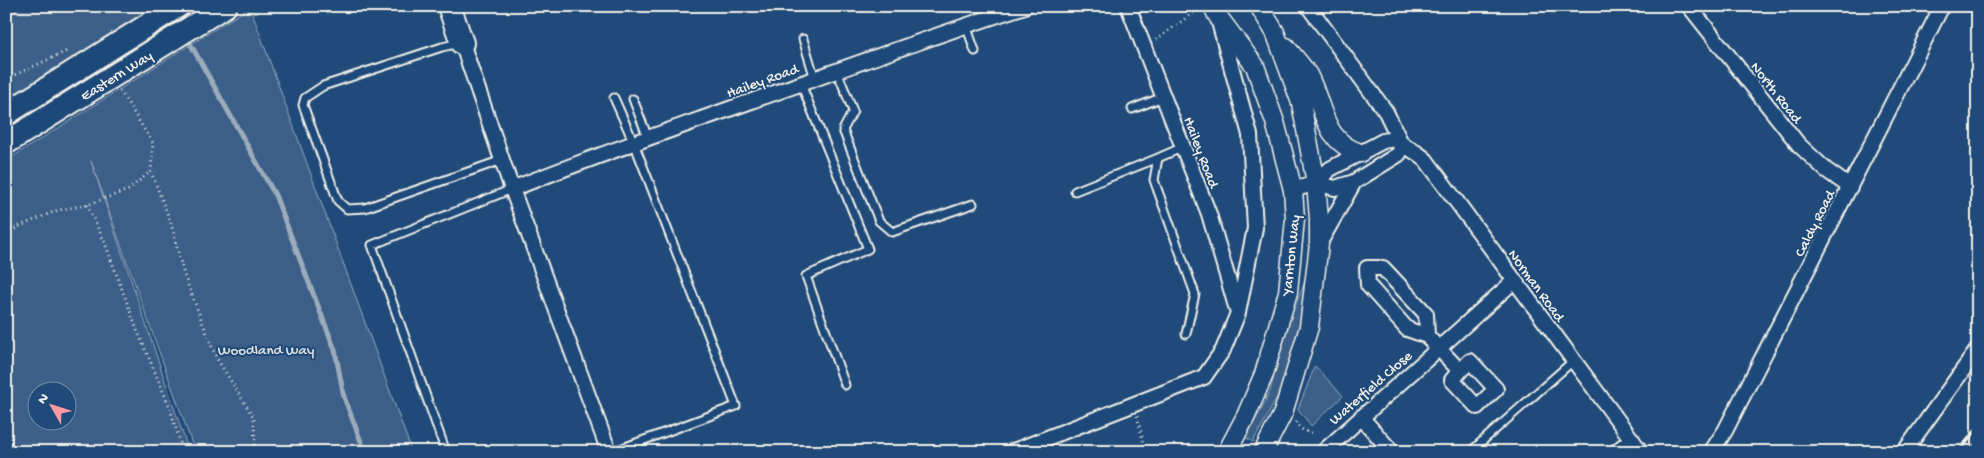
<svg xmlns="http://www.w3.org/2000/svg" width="1984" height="458" viewBox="0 0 1984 458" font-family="'Gochi Hand',sans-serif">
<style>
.green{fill:#3a5f88;stroke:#97a8b8;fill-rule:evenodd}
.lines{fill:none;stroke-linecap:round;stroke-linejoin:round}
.stream{stroke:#9cacbb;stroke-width:5}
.service-casing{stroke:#f4f1e8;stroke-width:11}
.minor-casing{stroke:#f4f1e8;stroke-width:18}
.tertiary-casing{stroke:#f4f1e8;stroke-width:21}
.primary-casing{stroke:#f4f1e8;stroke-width:26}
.path{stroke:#f4f1e8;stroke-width:3;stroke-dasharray:1 4;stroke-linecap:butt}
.service{stroke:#1f4a7a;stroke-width:7}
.minor{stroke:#1f4a7a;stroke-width:14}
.tertiary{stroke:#1f4a7a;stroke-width:18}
.primary{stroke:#1f4a7a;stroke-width:22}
.rail{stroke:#f4f1e8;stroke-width:4}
.labels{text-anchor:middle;stroke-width:4;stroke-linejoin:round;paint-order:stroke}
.street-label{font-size:15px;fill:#f4f1e8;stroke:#1f4a7a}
.park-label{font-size:15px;fill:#e1e2de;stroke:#1f4a7a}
</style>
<rect width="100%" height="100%" fill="#1f4a7a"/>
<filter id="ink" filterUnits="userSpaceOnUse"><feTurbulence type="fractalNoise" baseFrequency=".02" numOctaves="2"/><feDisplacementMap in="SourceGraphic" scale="10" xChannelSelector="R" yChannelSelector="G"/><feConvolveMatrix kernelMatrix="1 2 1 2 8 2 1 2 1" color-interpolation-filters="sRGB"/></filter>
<g filter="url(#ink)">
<path class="green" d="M6 6H154L6 100Z
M250 7 412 452H195L91 161 189 452H6V161ZM38 390H68V420H38Z
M1308 273C1304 305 1299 346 1287 376 1277 399 1265 420 1253 442L1245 437 1261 410 1270 391 1288 325Z
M1315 366 1343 396 1311 426 1298 409Z"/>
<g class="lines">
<path class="stream" d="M6 14 19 6
M186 36 275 195 335 350 344 397 365 452"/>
<g class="service-casing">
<path id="service" d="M966 25 975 51
M803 39 815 79
M460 43 442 47 323 86 305 98 303 105 338 201 347 209 365 208 502 160
M837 71 853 111 843 130 879 221 892 232 973 204
M801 84 868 249 806 276 845 385
M633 99 648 138
M1132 109 1163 97
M1183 147 1158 158 1154 180 1195 294 1186 334
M1075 191 1158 158
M446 452 372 245 512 189
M612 452 736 406 634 143 614 98
M1470 452 1573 361"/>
</g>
<g class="minor-casing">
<path id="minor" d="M1128 6 1209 214 1237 310
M1308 6 1386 112 1402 145 1399 154 1354 182 1319 244
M1689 6 1799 145 1826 170 1850 187
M462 43 512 189 609 452
M1316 183 1335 188 1354 182
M512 189C594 156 677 128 760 98 848 67 936 35 1025 6
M1293 190 1316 183 1330 169 1383 141 1394 139C1405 147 1415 150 1426 160L1641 452
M1427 336 1407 329 1368 285 1367 268H1383L1426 314 1427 336 1460 371 1470 361 1496 389 1477 407 1452 380 1460 371
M1361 417 1392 452
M1011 452 1204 377 1223 350 1238 313 1255 228 1250 135 1219 22
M1323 452 1514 281
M1616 452 1632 439
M1711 452 1725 431 1942 6
M1904 452 1978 349"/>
</g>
<g class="tertiary-casing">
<path id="tertiary" d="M1213 6 1217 15 1255 66 1275 122 1293 190 1295 219 1288 292 1264 374 1246 416 1227 452
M1259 6 1275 32 1301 103 1316 183 1319 219V244L1309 327 1283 413 1263 452
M1286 47C1293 56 1302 65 1308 75 1324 105 1322 141 1360 153"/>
</g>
<g class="primary-casing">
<path id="primary" d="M449 6 462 43
M6 114 178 6
M6 143 225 6"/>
</g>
<path class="path" d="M1156 40 1197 10
M6 79 69 50
M120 91 153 143 151 172 171 223 184 275 216 357 254 418 255 452
M87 205 105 243 137 330 169 405 183 452
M6 234 20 226 58 210 87 205 128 190 150 172
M1137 416 1146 452
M1297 422 1296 424 1304 431 1315 434"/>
<use href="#service" class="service"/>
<use href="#minor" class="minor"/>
<use href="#tertiary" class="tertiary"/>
<use href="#primary" class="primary"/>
<path class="rail" d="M1958 452 1978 428
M1969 452 1978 441"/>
</g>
</g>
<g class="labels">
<g class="street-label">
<text transform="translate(116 75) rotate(-32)" y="5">Eastern Way</text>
<text transform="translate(762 80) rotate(-20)" y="5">Hailey Road</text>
<text transform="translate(1777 92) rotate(52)" y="5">North Road</text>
<text transform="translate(1202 152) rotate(69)" y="5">Hailey Road</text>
<text transform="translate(1814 223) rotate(-63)" y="5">Caldy Road</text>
<text transform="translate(1290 255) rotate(-84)" y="5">Yarnton Way</text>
<text transform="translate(1537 285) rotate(54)" y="5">Norman Road</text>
<text transform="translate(1370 387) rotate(-41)" y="5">Waterfield Close</text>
</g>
<g class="park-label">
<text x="266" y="354">Woodland Way</text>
</g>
</g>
<rect width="1984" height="458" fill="none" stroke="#1f4a7a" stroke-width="25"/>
<rect x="12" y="12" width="1959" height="433" fill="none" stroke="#f4f1e8" stroke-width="2" filter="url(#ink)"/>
<g transform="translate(52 406) rotate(309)"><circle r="24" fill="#1f4a7a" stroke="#748da6"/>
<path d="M0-4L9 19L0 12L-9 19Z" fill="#ff9aa2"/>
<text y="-8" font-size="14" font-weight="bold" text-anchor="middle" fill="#f4f1e8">N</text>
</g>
</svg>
